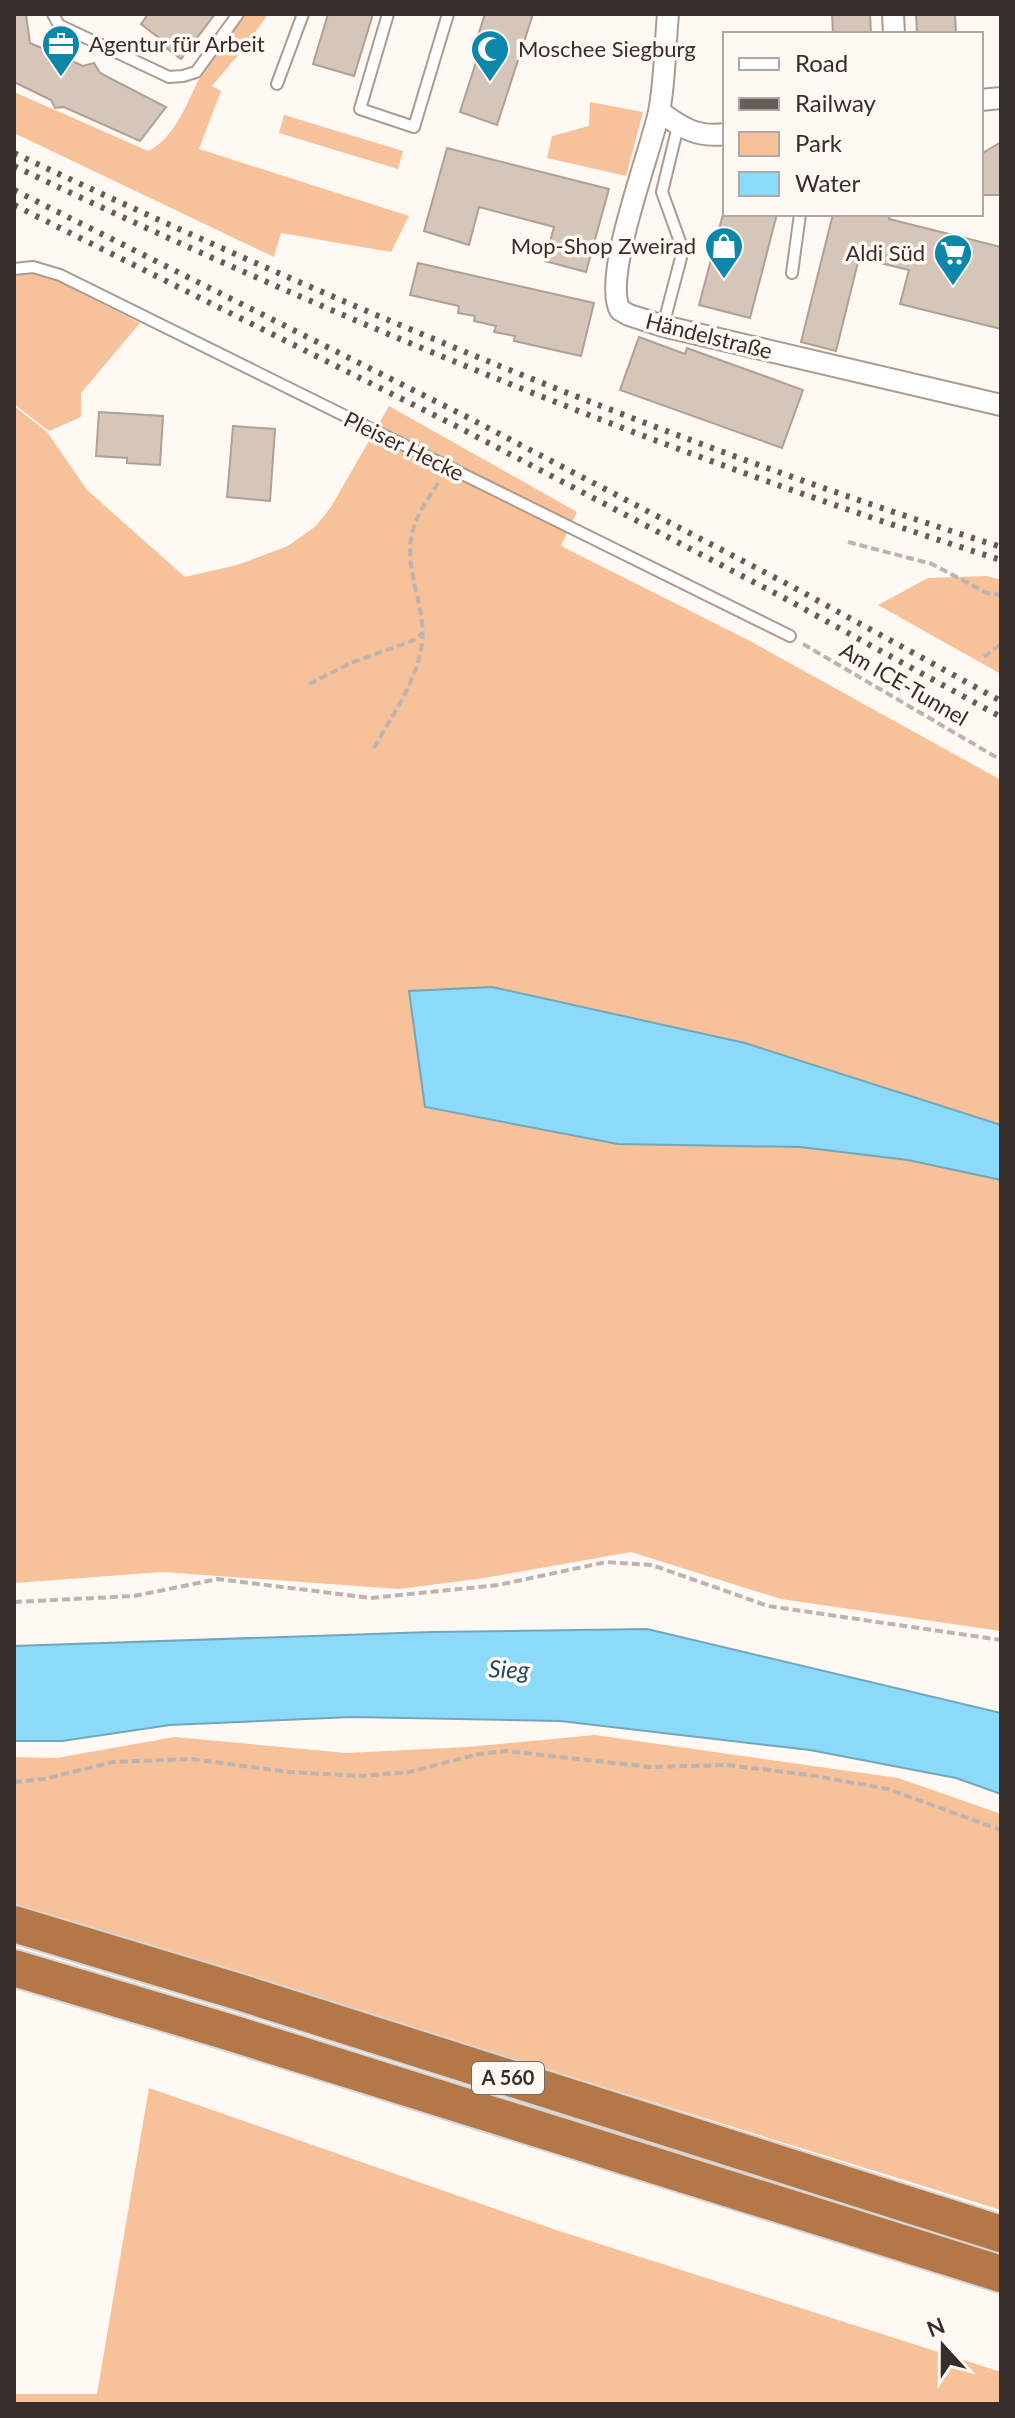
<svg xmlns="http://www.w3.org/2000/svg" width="1015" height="2418" viewBox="0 0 1015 2418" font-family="Lato,sans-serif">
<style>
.green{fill:#f7c199}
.water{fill:#8cdaf9;stroke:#72a6bb;stroke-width:2}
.building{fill:#d6c5b9;stroke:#b09f94;stroke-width:2}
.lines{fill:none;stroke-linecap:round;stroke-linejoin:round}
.lane-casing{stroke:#ab9a8f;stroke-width:14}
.street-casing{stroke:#ab9a8f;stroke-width:24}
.highway-casing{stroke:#d7d5d4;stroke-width:40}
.path{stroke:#bbb4b0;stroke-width:4;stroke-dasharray:8 4;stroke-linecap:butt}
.lane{stroke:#fff;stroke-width:10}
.street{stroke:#fff;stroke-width:20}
.highway{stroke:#b47748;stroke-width:36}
.rail{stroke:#645d58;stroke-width:6;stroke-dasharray:4 8;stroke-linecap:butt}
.labels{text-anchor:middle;stroke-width:7;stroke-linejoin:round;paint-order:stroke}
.shield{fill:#fff8f3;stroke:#726b66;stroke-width:2}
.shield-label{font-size:20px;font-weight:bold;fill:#352e2a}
.poi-label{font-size:22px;fill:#352e2a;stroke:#fff8f3;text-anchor:start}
.street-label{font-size:22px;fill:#352e2a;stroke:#fff8f3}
.water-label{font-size:24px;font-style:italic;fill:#1d495a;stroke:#fff8f3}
</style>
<rect width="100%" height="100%" fill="#fff8f3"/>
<path class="green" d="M246 14H268L244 48 212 86 221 91 199 149 409 216 391 252 281 233 274 257 14 133V92L148 151C173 140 187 104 198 81 210 58 231 36 246 14Z
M590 102 643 112 626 176 547 158 552 136 589 126Z
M284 115 403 151 398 169 279 133Z
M33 273 58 281 140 323 81 393V417L49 431 14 404V274Z
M14 406 47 432 87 490 185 577 237 565 288 546 316 526 331 507 389 406 577 512 561 546 748 640 1001 780V1125L744 1043 492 987 425 1108 618 1144 800 1147 908 1160 1001 1180V1631L781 1599 631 1552 484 1578 399 1589 163 1572 14 1583Z
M987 576 1001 580V674L878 605 928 578Z
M595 1735 898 1778 1001 1814V2210L14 1904V1757L56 1758 175 1737 346 1753 468 1747Z
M149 2088 559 2231 1001 2372V2404H14V2394H97Z"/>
<path class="water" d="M492 987 745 1043 1001 1125V1180L908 1160 800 1147 618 1144 425 1107 409 991Z
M647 1629 1001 1713V1794L956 1778 810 1750 560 1721 352 1717 170 1725 62 1741H14V1646L431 1632Z"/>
<path class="building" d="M14 14H26L30 43 83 66 94 63 100 73 166 107 140 141 64 107 55 108 51 100 14 82Z
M148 14H215L181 59 157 41 159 38 141 24Z
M328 14H373L354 76 313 64Z
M485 14H533L497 125 460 112 479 53 473 51Z
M832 14H870L871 34H833Z
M916 14H955L956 34H917Z
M1001 142V195H981V154Z
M447 148 609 189 586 272 545 261 554 227 479 207 469 245 424 231Z
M723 214H777L750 318 699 305Z
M833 214H890L889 219 1001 247V329L900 304 909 270 859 258 836 351 801 342Z
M418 263 594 303 581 356 514 341 515 336 494 332 496 326 474 321 475 316 458 313 459 306 410 295Z
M639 337 685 354 687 348 803 390 782 448 620 390Z
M99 412 163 416 160 465 127 463V458L96 456Z
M233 426 275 429 270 501 227 497Z"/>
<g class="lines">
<g class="lane-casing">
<path id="lane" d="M53 14 59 25 169 77 183 76 196 72 238 14
M388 14 360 109 414 127 448 14
M277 84 303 14
M14 269 33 267 60 275 790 636
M792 273 800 214
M663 326 683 250 662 192 678 126"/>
</g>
<g class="street-casing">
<path id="street" d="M668 14C665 46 665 81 659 112 650 154 602 277 620 310L629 315 663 326 1001 405
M893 14 894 34
M981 100 1001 98
M659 111C680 127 697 138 725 134"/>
</g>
<g class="highway-casing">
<path id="highway" d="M14 1924 239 1992 1001 2234
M14 1968 225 2031 1001 2274"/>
</g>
<path class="path" d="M848 542 932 564 987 593 1001 595
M803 644 1001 760
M984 657 1001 644
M309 684 351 663 417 639 422 633
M374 748C391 717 415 684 421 649 429 610 403 572 412 534 416 514 430 497 440 480
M14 1602 134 1596 218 1579 371 1598 498 1585 606 1562 652 1565 768 1606 1001 1640
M14 1782 44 1779 113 1762 191 1759 289 1772 362 1776 409 1772 479 1754 506 1751 651 1767 727 1765 810 1775 888 1789 1001 1830"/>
<use href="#lane" class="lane"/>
<use href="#street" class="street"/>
<use href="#highway" class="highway"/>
<path class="rail" d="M14 153C335 304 663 440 1001 547
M14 166C334 319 663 453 1001 560
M14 190 467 417 793 587 1001 701
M14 205 460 428 786 599 1001 717"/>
</g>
<defs>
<g id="office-pin" transform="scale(2)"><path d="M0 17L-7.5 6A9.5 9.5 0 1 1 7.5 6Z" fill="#0b87aa" stroke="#fff8f3"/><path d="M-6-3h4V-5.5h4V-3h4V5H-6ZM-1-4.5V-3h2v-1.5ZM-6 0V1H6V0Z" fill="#fff"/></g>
<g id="mosque-pin" transform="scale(2)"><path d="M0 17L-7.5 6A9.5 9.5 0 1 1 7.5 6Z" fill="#0b87aa" stroke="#fff8f3"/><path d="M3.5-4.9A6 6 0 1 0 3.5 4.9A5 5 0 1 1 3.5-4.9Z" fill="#fff"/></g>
<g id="shop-pin" transform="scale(2)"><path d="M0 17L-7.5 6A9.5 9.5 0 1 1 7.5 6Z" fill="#0b87aa" stroke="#fff8f3"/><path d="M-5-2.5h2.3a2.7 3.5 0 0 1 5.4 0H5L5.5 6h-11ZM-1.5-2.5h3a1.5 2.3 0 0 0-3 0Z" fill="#fff"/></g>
<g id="supermarket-pin" transform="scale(2)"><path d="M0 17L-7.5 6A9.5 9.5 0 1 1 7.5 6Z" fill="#0b87aa" stroke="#fff8f3"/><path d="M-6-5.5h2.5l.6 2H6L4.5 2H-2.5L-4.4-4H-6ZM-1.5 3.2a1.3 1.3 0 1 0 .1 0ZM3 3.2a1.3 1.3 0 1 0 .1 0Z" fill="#fff"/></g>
</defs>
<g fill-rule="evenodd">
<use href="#office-pin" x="61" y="44"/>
<use href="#mosque-pin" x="490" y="49"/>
<use href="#shop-pin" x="724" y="246"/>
<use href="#supermarket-pin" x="953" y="253"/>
</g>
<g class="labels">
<rect class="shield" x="472" y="2062" width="72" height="32" rx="6"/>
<g class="shield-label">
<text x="508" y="2085">A 560</text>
</g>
<g class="poi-label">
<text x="89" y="52">Agentur für Arbeit</text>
<text x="518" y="57">Moschee Siegburg</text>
<text x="696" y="254" text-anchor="end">Mop-Shop Zweirad</text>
<text x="925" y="261" text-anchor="end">Aldi Süd</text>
</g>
<g class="street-label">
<text transform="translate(709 336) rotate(14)" y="8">Händelstraße</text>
<text transform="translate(404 446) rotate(26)" y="8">Pleiser Hecke</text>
<text transform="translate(904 684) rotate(30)" y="8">Am ICE-Tunnel</text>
</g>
<g class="water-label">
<text transform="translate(509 1670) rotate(2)" y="8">Sieg</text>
</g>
</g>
<rect width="1015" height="2418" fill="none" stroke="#352e2a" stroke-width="32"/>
<rect x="723" y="32" width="260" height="184" fill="#fff8f3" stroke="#aea7a3" stroke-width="2"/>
<rect x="739" y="58" width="40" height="12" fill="#ffffff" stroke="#aea7a3" stroke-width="2"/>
<text x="795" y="72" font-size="24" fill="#352e2a">Road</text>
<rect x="739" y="98" width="40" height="12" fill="#645d58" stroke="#aea7a3" stroke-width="2"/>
<text x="795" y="112" font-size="24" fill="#352e2a">Railway</text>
<rect x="739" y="132" width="40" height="24" fill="#f7c199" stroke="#aea7a3" stroke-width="2"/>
<text x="795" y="152" font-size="24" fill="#352e2a">Park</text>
<rect x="739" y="172" width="40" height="24" fill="#8cdaf9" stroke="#aea7a3" stroke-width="2"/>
<text x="795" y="192" font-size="24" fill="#352e2a">Water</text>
<g transform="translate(943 2346) rotate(339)" stroke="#fff8f3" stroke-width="6" paint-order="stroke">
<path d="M0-6L14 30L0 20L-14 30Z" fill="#352e2a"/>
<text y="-12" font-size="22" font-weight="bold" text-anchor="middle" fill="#352e2a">N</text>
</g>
</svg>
